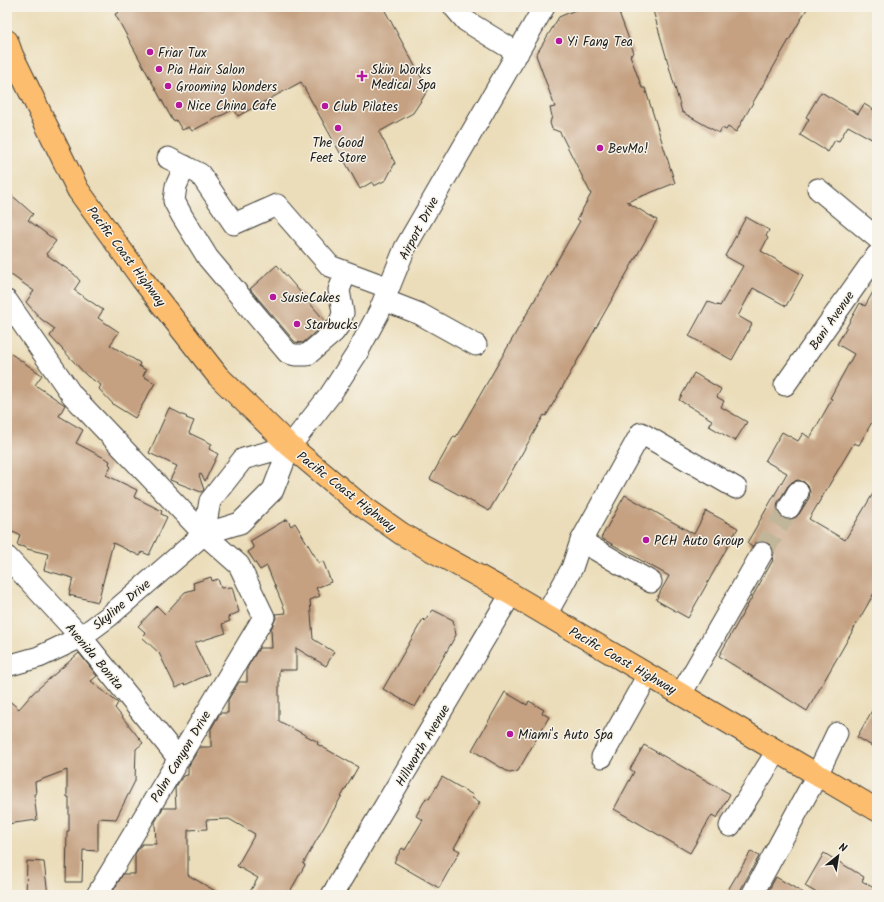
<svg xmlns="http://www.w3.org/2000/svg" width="884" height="902" viewBox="0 0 884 902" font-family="Kalam,sans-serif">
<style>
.building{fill:#c5a182;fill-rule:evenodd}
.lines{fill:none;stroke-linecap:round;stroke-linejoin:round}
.minor-tunnel{stroke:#c2b69a;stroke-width:21;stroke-dasharray:21 10;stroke-linecap:butt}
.minor-casing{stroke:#3b3934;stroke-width:23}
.highway-casing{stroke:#3b3934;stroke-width:24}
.minor{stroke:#fff;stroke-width:21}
.highway{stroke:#fcbd6e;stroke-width:22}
.poi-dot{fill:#b5179e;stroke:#f7f3e8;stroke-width:1.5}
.labels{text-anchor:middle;stroke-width:3;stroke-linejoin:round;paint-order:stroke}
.poi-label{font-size:13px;fill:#1c1c1c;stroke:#f7f3e8;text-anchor:start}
.street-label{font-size:13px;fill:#1c1c1c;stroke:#f7f3e8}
</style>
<rect width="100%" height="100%" fill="#f7f3e8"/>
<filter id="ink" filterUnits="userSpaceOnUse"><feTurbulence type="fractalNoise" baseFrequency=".025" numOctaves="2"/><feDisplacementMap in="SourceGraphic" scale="8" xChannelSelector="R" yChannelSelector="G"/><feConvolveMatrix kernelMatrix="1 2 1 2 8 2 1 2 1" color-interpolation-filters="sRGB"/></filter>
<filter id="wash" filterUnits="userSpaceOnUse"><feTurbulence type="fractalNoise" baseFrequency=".012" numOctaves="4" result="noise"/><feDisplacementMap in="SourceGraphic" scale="16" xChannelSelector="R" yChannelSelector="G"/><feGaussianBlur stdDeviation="0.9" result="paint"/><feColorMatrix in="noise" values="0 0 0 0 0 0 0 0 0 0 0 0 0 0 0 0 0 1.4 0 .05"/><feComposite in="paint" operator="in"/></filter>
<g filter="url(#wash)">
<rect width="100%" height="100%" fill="#ebddb9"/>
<g id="blocks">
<path class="building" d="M116 7H383L428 90 413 113 379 132 395 163 386 180 374 186 372 182 360 189 301 82 238 116 234 109 192 131 189 127 182 130 176 120 173 121 115 14 119 12Z
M582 7H617L634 53 630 55 642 88H645L675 183 627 202 657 220 546 416 544 415 489 511 430 479 454 436 456 437 580 221 577 219 591 194 560 132 552 129 550 123 552 116 550 108 555 107 536 55 559 17Z
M652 7H808L736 132 728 127 726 130 722 128 719 133 682 112Z
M821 92 858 114 864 104 877 112V142L848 126 839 141 835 140 828 152 800 135 809 119 806 117Z
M7 191 33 214 28 220 56 241 46 254 74 274 80 281 74 290 103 310 98 318 119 332 110 345 140 363 139 366 146 370 143 376 155 383 135 418 114 405 99 389 101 385 87 376 50 336 55 329 41 319 26 302 34 291 7 272Z
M746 217 769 230 766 236 768 238 761 251 803 275 786 306 753 288 738 316 752 324 732 360 689 336 708 301 717 306V305L720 306 743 266 725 256Z
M277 265 326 322 303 343 295 342 250 289Z
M877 285V413L859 445 854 443 809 519 845 540 877 487V588L807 711 719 656 773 560H772L774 553 773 547 768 543 762 541 756 542 752 547 747 543 787 473 765 461 782 432 798 441 803 433 810 438 832 399 830 398 854 354 837 344 860 303 865 306ZM798 480 804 482 808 486 810 492 809 498 799 514 795 518 790 520 783 519 779 514 777 508 778 502 788 486 792 482Z
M7 351 42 375 35 385 65 405 59 416 83 430 76 443 110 461 109 464 111 466 106 475 137 490 134 497 162 511 161 514 167 517 149 555 142 552 140 556 113 543 98 602 69 595 73 578 44 570 48 554 27 549V548L17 545 20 535 7 530Z
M694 373 721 389 717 397 724 401 721 407 747 422 735 441 709 426 712 420 679 400Z
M169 408 187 417 186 418 194 421 189 433 212 444 209 449 218 454 205 481 201 474 199 475 204 490 201 492 170 480 177 466 149 453Z
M625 495 694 534 706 511 738 528 688 618 656 600 669 576 601 538Z
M287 519 291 526 295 523 319 563 323 561 331 582 316 588 320 596 310 600 313 639 334 652 326 666 296 648V670H279V721L318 742 317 744 358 767 303 864 305 865 288 895H248L258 878 237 866 255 834 229 819 206 820 207 829 188 830V875L222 895H113V891L123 874H135V854L142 844H156L155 822 163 808H176L175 788 183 776 188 775V767L200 747H211V729L220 713H228V700L239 682H247V668L259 648H272L271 629 276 618 275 614 286 613 267 566 260 570 248 552 254 548 250 541Z
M211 577 212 581 218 579 221 588 232 587 239 612 228 617 230 621 222 624 226 633 194 643 209 674 185 685 184 684 176 688 159 653 142 637 146 633 138 626 157 606 165 614 185 592 195 589 193 583Z
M433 610 453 620 456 635 415 707 383 689 423 619 425 621Z
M79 653 97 676 91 681 118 703 115 708 143 743 136 749 135 781 116 819 98 818V851L83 850 82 882H66L67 831H69V797H67V770L35 782 36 794H34L37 820 7 824V699L19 709 33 693Z
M505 692 527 705 529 701 544 710 542 713 549 717 518 771 510 773 472 750Z
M877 702V749L857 737Z
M644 745 730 794 717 818 712 815 690 853 614 809 634 772 630 769Z
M442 777 473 795 472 798 480 802 454 848 460 851 439 888 394 862 402 848 405 850 423 820 416 816 426 798 429 799Z
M751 851 759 856 741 889 740 895H725Z
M824 853 864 877 862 881 877 890V895H820L805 886Z
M27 861 44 862 48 895H26Z
M776 877 807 895H766Z"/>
</g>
</g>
<g filter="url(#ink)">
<use href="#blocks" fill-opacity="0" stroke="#3b3934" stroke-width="1"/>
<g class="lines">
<path class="minor-tunnel" d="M762 553 789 508"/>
<g class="minor-casing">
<path id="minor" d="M454 7 466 21 518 53
M168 158 200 174 234 224 277 205 330 266 389 288
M185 166 176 186 174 201 182 216 208 258 288 353 295 355H307L334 332 339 325 343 313 339 290 346 272
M818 189 877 238
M384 300 420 314 476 345
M7 301 72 395 204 534 239 565 264 617 97 895
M785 385 877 255
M789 508 798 492
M204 534 210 501 243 459 290 446
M581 541 651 582
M7 557 81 637 178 758
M546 615 572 568 581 541 641 433 736 488
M7 666 39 657 81 637 108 617 204 534 240 523 273 490 290 446 330 395 356 355 379 312 405 248 544 7
M681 694 762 553
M602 757 648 675
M730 826 777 751
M332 895 511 594
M752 895 817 775 837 733"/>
</g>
<g class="highway-casing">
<path id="highway" d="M7 41 12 55 78 190 142 279 218 376 290 446 358 503 402 534 511 594 877 810"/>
</g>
<use href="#minor" class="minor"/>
<use href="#highway" class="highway"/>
</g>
</g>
<g class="poi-dot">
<circle cx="559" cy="41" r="4"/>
<circle cx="150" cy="52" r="4"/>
<circle cx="159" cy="69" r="4"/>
<path d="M360 70h4v4h4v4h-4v4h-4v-4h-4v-4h4z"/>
<circle cx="168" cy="86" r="4"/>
<circle cx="179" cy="105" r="4"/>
<circle cx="325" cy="106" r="4"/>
<circle cx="338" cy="128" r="4"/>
<circle cx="600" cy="148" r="4"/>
<circle cx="273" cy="297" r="4"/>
<circle cx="297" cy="324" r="4"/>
<circle cx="646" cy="540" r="4"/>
<circle cx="510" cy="734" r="4"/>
</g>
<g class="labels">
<g class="poi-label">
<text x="567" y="46">Yi Fang Tea</text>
<text x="158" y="57">Friar Tux</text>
<text x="167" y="74">Pia Hair Salon</text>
<text x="371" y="74">Skin Works<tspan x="371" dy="15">Medical Spa</tspan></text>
<text x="176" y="91">Grooming Wonders</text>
<text x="187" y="110">Nice China Cafe</text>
<text x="333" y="111">Club Pilates</text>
<text x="338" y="147" text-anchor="middle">The Good<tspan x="338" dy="15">Feet Store</tspan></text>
<text x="608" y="153">BevMo!</text>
<text x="281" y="302">SusieCakes</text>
<text x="305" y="329">Starbucks</text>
<text x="654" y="545">PCH Auto Group</text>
<text x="518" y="739">Miami's Auto Spa</text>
</g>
<g class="street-label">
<text transform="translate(418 228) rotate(-62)" y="5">Airport Drive</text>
<text transform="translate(127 256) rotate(53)" y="5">Pacific Coast Highway</text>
<text transform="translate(831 320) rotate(-55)" y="5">Bani Avenue</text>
<text transform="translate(347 491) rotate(38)" y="5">Pacific Coast Highway</text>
<text transform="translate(121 604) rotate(-40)" y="5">Skyline Drive</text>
<text transform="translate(95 656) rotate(50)" y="5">Avenida Bonita</text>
<text transform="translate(623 660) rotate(30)" y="5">Pacific Coast Highway</text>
<text transform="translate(422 745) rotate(-59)" y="5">Hillworth Avenue</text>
<text transform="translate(180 756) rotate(-59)" y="5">Palm Canyon Drive</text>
</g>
</g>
<rect width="884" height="902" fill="none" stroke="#f7f3e8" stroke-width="24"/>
<g transform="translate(838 856) rotate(30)" stroke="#f7f3e8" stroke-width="3" paint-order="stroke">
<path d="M0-3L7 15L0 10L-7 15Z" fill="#1c1c1c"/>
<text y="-6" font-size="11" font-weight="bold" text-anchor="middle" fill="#1c1c1c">N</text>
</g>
</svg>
